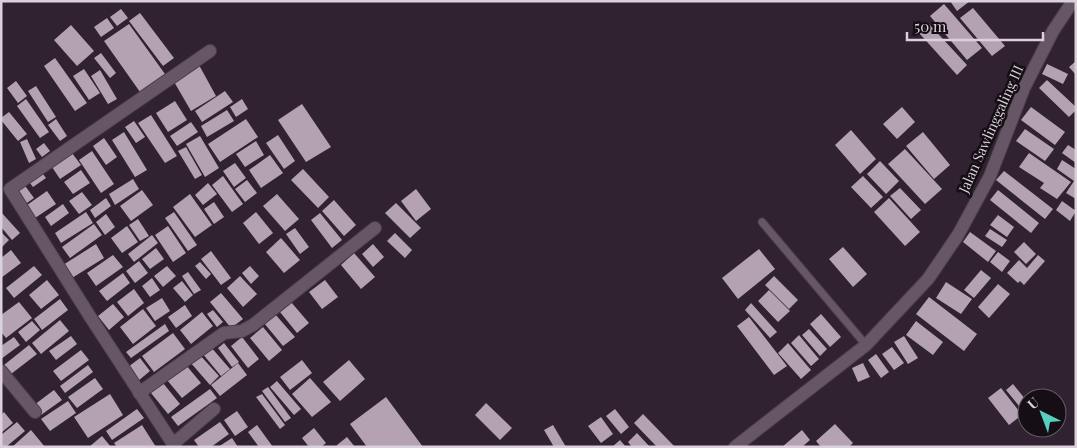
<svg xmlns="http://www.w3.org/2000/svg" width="1077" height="448" viewBox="0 0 1077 448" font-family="'Playfair Display',serif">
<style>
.building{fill:#b4a2b3}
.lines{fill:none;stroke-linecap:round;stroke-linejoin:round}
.lane-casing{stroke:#4a3f4a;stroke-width:9}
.street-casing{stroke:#4a3f4a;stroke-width:14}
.lane{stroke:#665666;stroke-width:7}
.street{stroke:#665666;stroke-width:12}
.labels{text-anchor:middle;stroke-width:5;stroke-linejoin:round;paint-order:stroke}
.street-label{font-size:14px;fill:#dad1da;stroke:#150e14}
</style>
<rect width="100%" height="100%" fill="#302230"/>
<path class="building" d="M950 1H970L957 11Z
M944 4 982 48 967 60 930 16Z
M973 8 1005 46 992 56 960 18Z
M121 9 128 18 117 26 110 17Z
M140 13 174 58 163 66 129 21Z
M107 18 114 28 101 37 94 27Z
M129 24 165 74 140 92 104 41Z
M929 24 967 65 957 75 919 33Z
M71 25 94 51 77 66 54 40Z
M101 53 116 73 110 78 94 58Z
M55 58 87 103 75 111 44 66Z
M1076 61V75L1069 67Z
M1047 64 1068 74 1063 84 1042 74Z
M199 65 216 96 191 111 173 80Z
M84 69 100 93 89 100 73 76Z
M100 70 117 99 108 104 91 76Z
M1047 80 1076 107V110L1069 117 1039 88Z
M16 81 27 96 18 103 7 88Z
M36 86 56 117 48 122 28 91Z
M225 91 233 102 202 122 195 111Z
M26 99 49 132 40 138 17 106Z
M242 99 248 109 236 117 230 107Z
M175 101 187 120 168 132 156 113Z
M302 104 331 147 306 162 278 120Z
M902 107 915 122 897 139 883 124Z
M1031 107 1065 132 1055 145 1021 120Z
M227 110 234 121 207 137 201 126Z
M9 112 27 134 18 141 1 120V118Z
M151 115 177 156 165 163 138 123Z
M56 119 67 136 60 141 48 125Z
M246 119 258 137 220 162 208 144Z
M134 121 145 137 136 143 125 127Z
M191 122 198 132 177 146 170 136Z
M1025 129 1054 149 1045 161 1016 141Z
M851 130 876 159 860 174 835 145Z
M124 132 147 170 135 177 112 140Z
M923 132 950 165 934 179 906 146Z
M278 135 295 161 284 169 266 143Z
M200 136 219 168 205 177 186 144Z
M104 138 117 157 106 165 93 146Z
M27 139 36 159 29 163 20 142Z
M256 141 264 155 245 167 236 154Z
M44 143 50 151 42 157 36 149Z
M1068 145 1076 150V163L1062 153Z
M186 147 202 175 195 179 178 151Z
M905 149 942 189 925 204 888 164Z
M92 151 114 184 101 193 79 160Z
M72 153 81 165 60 179 52 167Z
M1029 153 1071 182 1057 199 1040 188 1044 183 1019 167Z
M270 155 283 173 261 188 249 170Z
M1062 160 1076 169V199L1066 193 1074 181 1057 169Z
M880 161 899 181 886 194 867 174Z
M235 163 246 178 234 187 223 171Z
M303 169 329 197 318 208 291 180Z
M40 170 46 178 33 187 27 179Z
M81 170 90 183 73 194 64 182Z
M1004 171 1053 209 1045 219 996 180Z
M223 176 243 204 232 212 212 185Z
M863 176 883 197 871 208 851 187Z
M133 179 139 189 115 205 109 194Z
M247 180 257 193 245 202 235 189Z
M23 183 34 198 24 205 14 190Z
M208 183 217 194 203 205 195 195Z
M900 188 921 210 911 219 890 196Z
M416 189 431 209 416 221 401 201Z
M142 190 153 205 131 221 120 206Z
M998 190 1039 223 1031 233 990 200Z
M47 191 56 204 35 218 27 205Z
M82 192 92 205 79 214 69 201Z
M190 194 212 225 195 237 173 207Z
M277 194 299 219 285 231 263 206Z
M106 198 111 206 95 218 90 210Z
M889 198 920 232 905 246 874 212Z
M334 200 356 225 344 236 322 211Z
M1062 201 1076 211 1070 221 1056 210Z
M214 202 224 217 214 224 204 209Z
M396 203 421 228 410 238 385 213Z
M63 204 69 213 51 226 45 217Z
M1 212 20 233 12 240 1 227Z
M86 212 93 223 61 243 55 233Z
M174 212 197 245 188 251 165 218Z
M256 212 273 233 259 244 243 223Z
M320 213 342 240 332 248 311 220Z
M106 214 115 227 105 235 96 222Z
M998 215 1014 227 1007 237 990 225Z
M138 219 149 236 140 241 129 225Z
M94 224 102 235 70 258 62 247Z
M127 226 138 242 122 253 111 238Z
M168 226 186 253 173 262 155 235Z
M295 228 309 247 300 254 286 234Z
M990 229 1007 240 1002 247 985 236Z
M1 232 9 240 1 248Z
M970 232 996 251 988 262 963 242Z
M395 233 412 250 405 258 387 241Z
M152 235 158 243 134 262 128 254Z
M281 238 300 260 284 273 266 252Z
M1024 242 1036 254 1026 264 1014 252Z
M96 244 104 258 72 278 63 265Z
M373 244 384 257 373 267 362 254Z
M843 247 867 274 853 287 829 259Z
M156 248 164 259 150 269 142 259Z
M759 249 775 269 738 299 722 278Z
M11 250 21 263 1 278V258Z
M211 251 231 278 221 285 201 259Z
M998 252 1010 261 1002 272 990 262Z
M354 253 375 277 361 289 341 265Z
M113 255 123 267 96 286 87 273Z
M1038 255 1045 261 1024 285 1020 281 1018 283 1007 273 1019 260 1027 268Z
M139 261 148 273 135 283 126 271Z
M200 262 211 274 206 279 195 266Z
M34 266 42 275 14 298 6 288Z
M167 266 176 276 163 287 154 276Z
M250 266 259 276 251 284 242 273Z
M981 270 991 278 974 298 964 290Z
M188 272 201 290 194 294 182 276Z
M123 273 130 283 107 301 99 291Z
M240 276 257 294 243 307 227 288Z
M774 276 798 300 789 309 765 285Z
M152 278 160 290 150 297 142 286Z
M47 280 59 295 41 309 29 295Z
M325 280 338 297 322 309 309 292Z
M182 281 193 295 185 302 173 288Z
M946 282 972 299 961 314 936 298Z
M998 284 1010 294 989 318 978 307Z
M134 289 144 303 128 316 117 302Z
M769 290 790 311 778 322 758 301Z
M221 293 243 319 231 328 210 302Z
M929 297 977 334 964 351 916 314Z
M162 298 170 311 155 321 146 308Z
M60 299 68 310 42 330 34 319Z
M19 302 32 318 6 338 1 332V315Z
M291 302 309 323 297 333 280 312Z
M751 303 777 332 770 338 745 310Z
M113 304 124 317 109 330 98 316Z
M185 305 192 316 176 328 168 317Z
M143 309 156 326 133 344 120 327Z
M213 310 223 322 217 327 207 314Z
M202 312 213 326 191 344 180 330Z
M275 314 295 337 283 346 264 323Z
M821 314 841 337 830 347 810 324Z
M749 317 787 366 774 375 737 326Z
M60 320 69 331 41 354 32 343Z
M32 321 40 330 26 342 18 332Z
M916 321 943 342 933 355 906 335Z
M165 324 169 331 131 358 126 352Z
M263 327 282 350 269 361 250 338Z
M809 329 827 349 820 356 802 335Z
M173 333 185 349 154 372 142 356Z
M799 335 819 359 811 366 791 343Z
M71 336 77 344 56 360 49 351Z
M904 336 918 358 908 364 894 342Z
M14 337 20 345 1 359V346Z
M242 337 259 359 248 368 231 346Z
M224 343 239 362 232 367 218 348Z
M788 343 811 370 801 379 778 353Z
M29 345 37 354 11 374 4 365Z
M210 346 230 369 221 376 202 353Z
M892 347 904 363 894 370 882 354Z
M81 350 89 360 61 381 53 371Z
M199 354 219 376 210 385 190 362Z
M876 354 889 372 881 378 868 360Z
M140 358 150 371 138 381 128 367Z
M302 360 312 373 290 390 280 377Z
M349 360 365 379 340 401 323 382Z
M238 363 247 375 220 396 211 385Z
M863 363 870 377 858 382 852 368Z
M88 365 93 372 65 393 60 386Z
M186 365 201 383 182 398 167 380Z
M95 378 103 389 77 408 68 397Z
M310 378 331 402 312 417 292 394Z
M277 381 301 409 294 415 270 387Z
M163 383 180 404 168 414 151 393Z
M1013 384 1026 400 1019 406 1006 390Z
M268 387 291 418 285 422 262 391Z
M1001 388 1022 415 1009 425 988 398Z
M210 389 217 398 178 426 171 417Z
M54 390 62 400 41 415 34 405Z
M110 394 123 415 88 438 74 417Z
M262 394 285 425 280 429 256 397Z
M386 397 423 447H367L350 424Z
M68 401 76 413 50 431 41 419Z
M486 403 512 428 500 440 475 415Z
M137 409 144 418 112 440 106 431Z
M615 409 629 427 621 434 606 416Z
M237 411 248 427 235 436 224 420Z
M4 412 13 423 1 433V415Z
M643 414 675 447H657L634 423Z
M601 417 613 434 601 443 588 426Z
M17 422 25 431 6 447H1V435Z
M220 422 229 434 211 447H199L194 440Z
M835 424 853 443 849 447H821L816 441Z
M142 425 156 447H117L114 443Z
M257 425 273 447H259L248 432Z
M553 425 566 447H554L544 430Z
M314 428 326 443 321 447H309L302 438Z
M31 430 45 447H12Z
M802 430 810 440 802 447H782Z
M637 433 650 447H632L628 442Z
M102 436 111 447H89Z
M347 437 355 447H338L337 445Z
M232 438 238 447H218Z
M620 440 626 447H612Z"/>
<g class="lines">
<g class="lane-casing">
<path id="lane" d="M762 222 866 345"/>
</g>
<g class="street-casing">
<path id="street" d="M1 371 35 412
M139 393 224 333 242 331 253 325 375 228
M173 444 214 409
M175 447 89 315 10 189 210 51
M735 447 866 345 928 279 958 235 990 176 1024 88 1053 31 1073 1"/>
</g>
<use href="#lane" class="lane"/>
<use href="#street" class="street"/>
</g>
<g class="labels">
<g class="street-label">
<text transform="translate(991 129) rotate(-66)" y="5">Jalan Sawlinggaling III</text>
</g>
</g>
<rect width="1077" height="448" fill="none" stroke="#dad1da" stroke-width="5"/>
<g transform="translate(1042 413) rotate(318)"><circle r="24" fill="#150e14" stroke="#645c63"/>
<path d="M0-4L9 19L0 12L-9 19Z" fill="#58cec0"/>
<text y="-8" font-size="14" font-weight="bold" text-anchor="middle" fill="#dad1da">U</text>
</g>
<path d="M907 32v8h136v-8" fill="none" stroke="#dad1da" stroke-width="2.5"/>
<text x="914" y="32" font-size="15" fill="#dad1da" stroke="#150e14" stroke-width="4" paint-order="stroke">50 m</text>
</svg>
